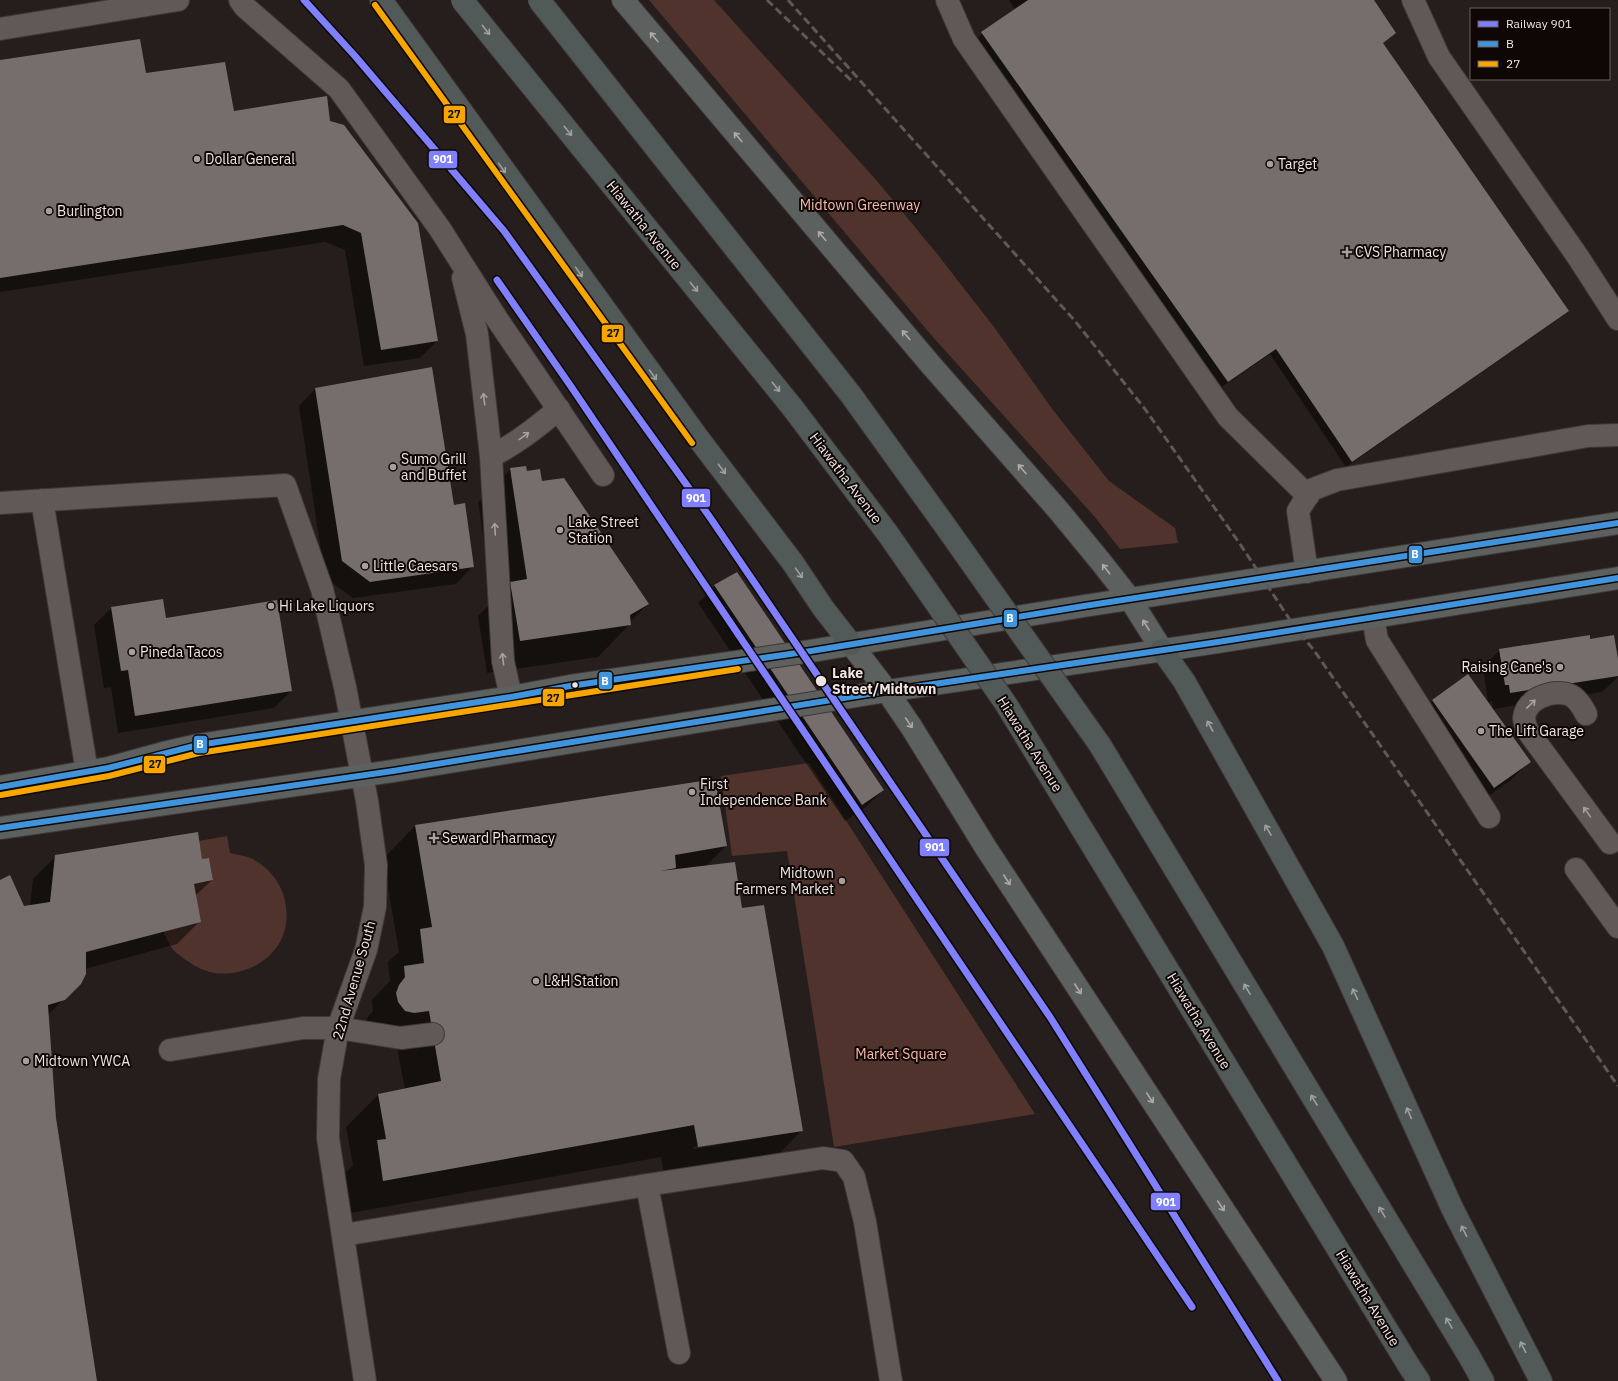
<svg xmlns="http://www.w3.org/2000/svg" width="1618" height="1381" viewBox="0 0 1618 1381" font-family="'IBM Plex Sans',sans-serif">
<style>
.green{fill:#50332c}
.shadow{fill:#0007;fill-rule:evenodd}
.building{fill:#756e6c}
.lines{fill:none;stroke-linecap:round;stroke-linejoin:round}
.minor-casing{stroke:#3f3837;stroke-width:24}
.major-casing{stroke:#3f3837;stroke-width:24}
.highway-casing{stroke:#3f3837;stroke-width:24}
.minor{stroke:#605958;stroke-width:22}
.major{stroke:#5c605e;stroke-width:22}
.highway{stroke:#515a58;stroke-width:22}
.rail{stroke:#5f5856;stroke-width:3;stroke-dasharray:8 4;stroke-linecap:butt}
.highway-bridge-casing{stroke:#3f3837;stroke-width:24;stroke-linecap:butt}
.highway-bridge{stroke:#515a58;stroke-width:22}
.bus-1-casing{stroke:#0e0706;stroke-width:9}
.bus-2-casing{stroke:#0e0706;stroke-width:9}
.bus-1{stroke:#4094de;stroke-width:6}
.bus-2{stroke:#f7a600;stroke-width:6}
.rail-1-casing{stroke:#0e0706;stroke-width:10}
.rail-1{stroke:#8080ff;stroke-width:7}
.oneway{stroke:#a1a09e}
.oneway2{stroke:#aea9a7}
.oneway3{stroke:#a89f9e}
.poi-dot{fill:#aa9f9d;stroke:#0e0706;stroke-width:1.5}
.stop-dot{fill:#f1e5e3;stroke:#0e0706;stroke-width:1.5}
.labels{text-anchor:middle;stroke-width:4;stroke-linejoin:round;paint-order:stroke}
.poi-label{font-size:14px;fill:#f1e5e3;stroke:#0e0706;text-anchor:start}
.park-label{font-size:14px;fill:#fdbaac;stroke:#0e0706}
.street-label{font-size:14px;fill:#f1e5e3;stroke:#0e0706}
.stop-label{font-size:14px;font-weight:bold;fill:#f1e5e3;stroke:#0e0706;text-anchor:start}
.line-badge{stroke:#0e0706;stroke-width:1.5}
.badge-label{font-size:11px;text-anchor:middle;font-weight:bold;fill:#fff}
.pale-badge-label{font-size:11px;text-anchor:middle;font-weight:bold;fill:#111}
</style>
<rect width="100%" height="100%" fill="#261e1c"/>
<path class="green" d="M649 0H714L877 181 938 255 994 327 1053 410 1109 481 1175 528 1178 543 1120 549 1094 516 932 336Z
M809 763 1035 1114 834 1147 787 851 732 856 721 776Z
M227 836 230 853C238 855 249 856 256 861 289 880 298 928 270 955 255 970 227 978 207 971 199 969 190 963 183 958 180 955 174 952 172 948 168 943 166 937 163 931L194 884 213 880 209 858 202 859 199 841Z"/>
<path class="shadow" d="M1009 0H1372L1395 33 1383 43 1568 311 1562 316 1346 467 1270 354 1222 387 976 39 1015 9Z
M0 62 145 74 233 112 329 122 437 341 420 358 364 366 345 250 325 242 0 292Z
M316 388 453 506 473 566 456 584 353 598 325 578 299 406Z
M511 469 526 472 648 604 630 622V624L598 657 487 673 478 616 493 601 478 502Z
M737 573 883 790 866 807 845 821 698 603 715 586Z
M111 608 165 619 291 691 274 708 118 733 111 687 104 688 94 625Z
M1589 640 1618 665V677L1602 692 1493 709 1492 701 1488 702 1483 667 1500 650Z
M1468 676 1529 762 1512 779 1477 804 1415 718 1432 701Z
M714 780 726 846 705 867 741 910 802 1130 770 1163 665 1179 661 1157 351 1213 345 1173 353 1165 346 1127 379 1094 405 1089 396 1043 364 1027 367 1018 373 1011 372 1000 390 981 388 962 399 952 383 859 415 826ZM766 1135V1137L693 1149V1147Z
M56 856 201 860 212 880 195 896 200 921 177 944 85 969 80 983 48 1015 55 1118 96 1381H0V881L24 907 30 906 33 879Z"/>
<path class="building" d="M1028 0H1374L1396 33 1383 43 1569 311 1352 462 1276 349 1228 382 981 32Z
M140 39 146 73 225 62 234 111 327 96 330 121 344 125 418 223 438 341 381 350 361 233 343 225 0 278V60Z
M432 367 454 505 465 503 474 567 370 582 342 561 315 388Z
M526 466 527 471 540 469 542 481 564 478 649 604 630 615 631 625 520 641 510 582 527 579 510 468Z
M737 572 884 790 862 805 714 585Z
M163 599 166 618 277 600 292 691 135 716 128 670 121 671 111 607Z
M1590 635V639L1614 635 1618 659V676L1510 693 1509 685H1505L1499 649Z
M1468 674 1531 762 1494 788 1432 700Z
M715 779 727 846 675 855 676 868 660 871 735 862 742 908 764 905 803 1131 698 1147 694 1125 383 1181 377 1140 386 1139 378 1094 441 1081 429 1011 414 1013 405 1011 398 1002 396 993 399 985 405 977 404 966 424 963 420 929 432 927 415 825Z
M198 832 202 859 209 858 213 880 194 884 201 922 86 952V974L81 984 65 1000 48 1005 56 1118 97 1381H0V880L10 875 24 906 50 902 55 855Z"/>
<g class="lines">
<g class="minor-casing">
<path id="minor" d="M240 0 245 7 339 89 440 229 495 316 603 475
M947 0 964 39 1228 417 1308 496
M1413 0 1439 57 1578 257 1618 319
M0 29 178 0
M463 278 477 334 491 456 503 661 511 697
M491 456C515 445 538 426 559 409
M42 500 87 772
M0 503 285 485 322 589 345 687 367 801 376 865 375 907 366 950 338 1028 329 1079 328 1138 365 1381
M1307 572 1298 511 1311 490 1337 480 1588 436 1618 435
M1373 617 1377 640 1489 817
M1586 714C1582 706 1576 696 1567 694 1550 690 1526 699 1524 718 1524 721 1526 726 1527 730L1610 843
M1576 869 1618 927
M170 1050 303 1028H338L401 1038 433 1034
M647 1185 823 1158 843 1161 854 1177 865 1222 891 1381
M343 1235 647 1185 679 1353"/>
</g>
<g class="major-casing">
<path id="major" d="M623 0 931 365 1059 511 1101 562 1130 599 1162 650
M851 644 887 691 912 728 986 848 1336 1381
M0 787 108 768 163 753 198 745 511 697 570 686 811 651 1084 606 1618 523
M0 828 393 771 887 691 1218 642 1618 578"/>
</g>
<g class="highway-casing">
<path id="highway" d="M381 0 698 438 793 563 823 608 851 644
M1162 650 1184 681 1333 946 1453 1210 1541 1381
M1469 1356 1483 1381
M1409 1366 1419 1381"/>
</g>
<use href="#minor" class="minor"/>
<use href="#major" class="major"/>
<use href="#highway" class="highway"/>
<path class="rail" d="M767 0 854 83
M788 0 1075 321 1145 409 1240 544 1296 629 1313 649 1618 1086"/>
<g class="highway-bridge-casing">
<path id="highway-bridge" d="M462 0 792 407 888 534 1006 704 1409 1366
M539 0 851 395 946 527 1100 745 1469 1356"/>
</g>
<use href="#highway-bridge" class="highway-bridge"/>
<g class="bus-1-casing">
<path id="bus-1" d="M0 787 108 768 198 745 511 697 570 686 811 651 1084 606 1618 523
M0 828 393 771 887 691 1218 642 1618 578"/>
</g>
<g class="bus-2-casing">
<path id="bus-2" d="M375 5 692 443
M1 795 109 776 199 753 738 669"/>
</g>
<use href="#bus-1" class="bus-1"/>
<use href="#bus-2" class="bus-2"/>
<g class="rail-1-casing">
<path id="rail-1" d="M304 0 355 56 504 231 709 516 1050 1017 1278 1381
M497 280 570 385 1192 1307"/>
</g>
<use href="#rail-1" class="rail-1"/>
</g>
<defs><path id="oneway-shaft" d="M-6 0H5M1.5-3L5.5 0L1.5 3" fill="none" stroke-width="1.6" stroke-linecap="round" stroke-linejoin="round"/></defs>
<g class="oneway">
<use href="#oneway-shaft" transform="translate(486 30) rotate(51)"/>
<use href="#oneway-shaft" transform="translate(568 131) rotate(51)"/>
<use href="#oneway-shaft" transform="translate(502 168) rotate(54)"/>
<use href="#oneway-shaft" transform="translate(579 272) rotate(54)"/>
<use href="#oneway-shaft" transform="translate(694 287) rotate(51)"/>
<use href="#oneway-shaft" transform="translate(653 375) rotate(54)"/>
<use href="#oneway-shaft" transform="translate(776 387) rotate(51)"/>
<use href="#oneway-shaft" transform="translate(722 469) rotate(53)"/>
<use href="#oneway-shaft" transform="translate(799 573) rotate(55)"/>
<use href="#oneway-shaft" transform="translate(1210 726) rotate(-119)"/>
<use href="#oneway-shaft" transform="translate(1268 830) rotate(-120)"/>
<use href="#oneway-shaft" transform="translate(1247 989) rotate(-121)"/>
<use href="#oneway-shaft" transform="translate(1355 994) rotate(-115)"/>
<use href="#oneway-shaft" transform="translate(1314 1100) rotate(-121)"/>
<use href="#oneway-shaft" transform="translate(1409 1113) rotate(-114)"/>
<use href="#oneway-shaft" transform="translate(1382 1212) rotate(-121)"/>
<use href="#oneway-shaft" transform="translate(1464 1231) rotate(-117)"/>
<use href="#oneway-shaft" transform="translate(1449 1323) rotate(-121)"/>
<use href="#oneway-shaft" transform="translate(1523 1347) rotate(-117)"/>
</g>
<g class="oneway2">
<use href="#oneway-shaft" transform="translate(654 37) rotate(-130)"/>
<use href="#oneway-shaft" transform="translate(738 137) rotate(-130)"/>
<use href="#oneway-shaft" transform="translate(822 236) rotate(-130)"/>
<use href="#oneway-shaft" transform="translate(906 335) rotate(-130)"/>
<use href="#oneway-shaft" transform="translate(1022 469) rotate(-131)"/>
<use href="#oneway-shaft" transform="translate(1106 569) rotate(-128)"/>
<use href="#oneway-shaft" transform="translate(1146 625) rotate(-122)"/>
<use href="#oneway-shaft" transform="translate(909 723) rotate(56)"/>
<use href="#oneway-shaft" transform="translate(1007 880) rotate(57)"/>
<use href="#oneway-shaft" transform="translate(1078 989) rotate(57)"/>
<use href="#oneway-shaft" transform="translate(1150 1098) rotate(57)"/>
<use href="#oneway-shaft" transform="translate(1221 1206) rotate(57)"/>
</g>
<g class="oneway3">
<use href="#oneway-shaft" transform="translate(484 399) rotate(-97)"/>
<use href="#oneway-shaft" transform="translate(524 436) rotate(-36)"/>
<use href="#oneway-shaft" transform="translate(495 529) rotate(-93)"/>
<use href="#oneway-shaft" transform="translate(503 659) rotate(-96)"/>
<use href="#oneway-shaft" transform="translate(1531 704) rotate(-44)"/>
<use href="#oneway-shaft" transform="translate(1587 812) rotate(-126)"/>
</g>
<g class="poi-dot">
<circle cx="197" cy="159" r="4"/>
<circle cx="1270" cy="164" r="4"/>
<circle cx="49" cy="211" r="4"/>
<path d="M1345 246h4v4h4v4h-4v4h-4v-4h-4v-4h4z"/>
<circle cx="393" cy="467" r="4"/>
<circle cx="560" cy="530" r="4"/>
<circle cx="365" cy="566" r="4"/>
<circle cx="271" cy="606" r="4"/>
<circle cx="132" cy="652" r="4"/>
<circle cx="1560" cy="667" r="4"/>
<circle cx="1481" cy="731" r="4"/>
<circle cx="692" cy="792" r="4"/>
<path d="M432 832h4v4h4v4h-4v4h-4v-4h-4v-4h4z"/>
<circle cx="842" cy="881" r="4"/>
<circle cx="536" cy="981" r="4"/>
<circle cx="26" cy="1061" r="4"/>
</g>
<g class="stop-dot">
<circle cx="821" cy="681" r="6"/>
<circle cx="575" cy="685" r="3.5"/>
</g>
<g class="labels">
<g class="poi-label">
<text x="205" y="164">Dollar General</text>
<text x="1278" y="169">Target</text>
<text x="57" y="216">Burlington</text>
<text x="1355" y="257">CVS Pharmacy</text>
<text x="401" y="464">Sumo Grill<tspan x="401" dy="16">and Buffet</tspan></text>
<text x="568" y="527">Lake Street<tspan x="568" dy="16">Station</tspan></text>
<text x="373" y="571">Little Caesars</text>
<text x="279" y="611">Hi Lake Liquors</text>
<text x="140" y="657">Pineda Tacos</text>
<text x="1552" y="672" text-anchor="end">Raising Cane's</text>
<text x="1489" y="736">The Lift Garage</text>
<text x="700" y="789">First<tspan x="700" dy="16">Independence Bank</tspan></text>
<text x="442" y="843">Seward Pharmacy</text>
<text x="834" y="878" text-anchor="end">Midtown<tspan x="834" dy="16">Farmers Market</tspan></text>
<text x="544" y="986">L&amp;H Station</text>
<text x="34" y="1066">Midtown YWCA</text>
</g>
<g class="park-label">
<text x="860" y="210">Midtown Greenway</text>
<text x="901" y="1059">Market Square</text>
</g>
<g class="street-label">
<text transform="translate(644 225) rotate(51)" y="5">Hiawatha Avenue</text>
<text transform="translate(846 478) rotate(53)" y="5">Hiawatha Avenue</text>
<text transform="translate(1030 744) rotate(58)" y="5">Hiawatha Avenue</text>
<text transform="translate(354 980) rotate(-74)" y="5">22nd Avenue South</text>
<text transform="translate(1199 1021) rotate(59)" y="5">Hiawatha Avenue</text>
<text transform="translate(1368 1298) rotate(59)" y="5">Hiawatha Avenue</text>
</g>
<g class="stop-label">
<text x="832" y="678">Lake<tspan x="832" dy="16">Street/Midtown</tspan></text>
</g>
</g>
<g class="line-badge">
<rect x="443" y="105" width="23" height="19" rx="4" fill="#f7a600"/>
<rect x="428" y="150" width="30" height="19" rx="4" fill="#8080ff"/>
<rect x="601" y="324" width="23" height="19" rx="4" fill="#f7a600"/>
<rect x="681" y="488" width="30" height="20" rx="4" fill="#8080ff"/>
<rect x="1408" y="545" width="15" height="19" rx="4" fill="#4094de"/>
<rect x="1003" y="609" width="15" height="19" rx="4" fill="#4094de"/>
<rect x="598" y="671" width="15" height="19" rx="4" fill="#4094de"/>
<rect x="542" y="688" width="23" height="19" rx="4" fill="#f7a600"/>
<rect x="193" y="735" width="15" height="19" rx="4" fill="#4094de"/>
<rect x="143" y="755" width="23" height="19" rx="4" fill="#f7a600"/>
<rect x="919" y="838" width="31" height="19" rx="4" fill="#8080ff"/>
<rect x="1150" y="1192" width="31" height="19" rx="4" fill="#8080ff"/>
</g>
<g class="badge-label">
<text x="443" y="163">901</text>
<text x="696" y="502">901</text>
<text x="1415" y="558">B</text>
<text x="1010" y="622">B</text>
<text x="605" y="685">B</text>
<text x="200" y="748">B</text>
<text x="935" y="851">901</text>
<text x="1166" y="1206">901</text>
</g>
<g class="pale-badge-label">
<text x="454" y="118">27</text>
<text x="613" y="337">27</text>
<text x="553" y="702">27</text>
<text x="155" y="768">27</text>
</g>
<rect x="1470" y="8" width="140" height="72" fill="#0e0706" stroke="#69605e"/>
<rect x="1478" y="21" width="20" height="6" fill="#8080ff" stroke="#69605e"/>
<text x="1506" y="28" font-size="12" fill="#f1e5e3">Railway 901</text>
<rect x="1478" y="41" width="20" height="6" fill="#4094de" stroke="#69605e"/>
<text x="1506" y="48" font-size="12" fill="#f1e5e3">B</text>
<rect x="1478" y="61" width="20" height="6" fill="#f7a600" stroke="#69605e"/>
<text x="1506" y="68" font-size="12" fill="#f1e5e3">27</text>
</svg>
